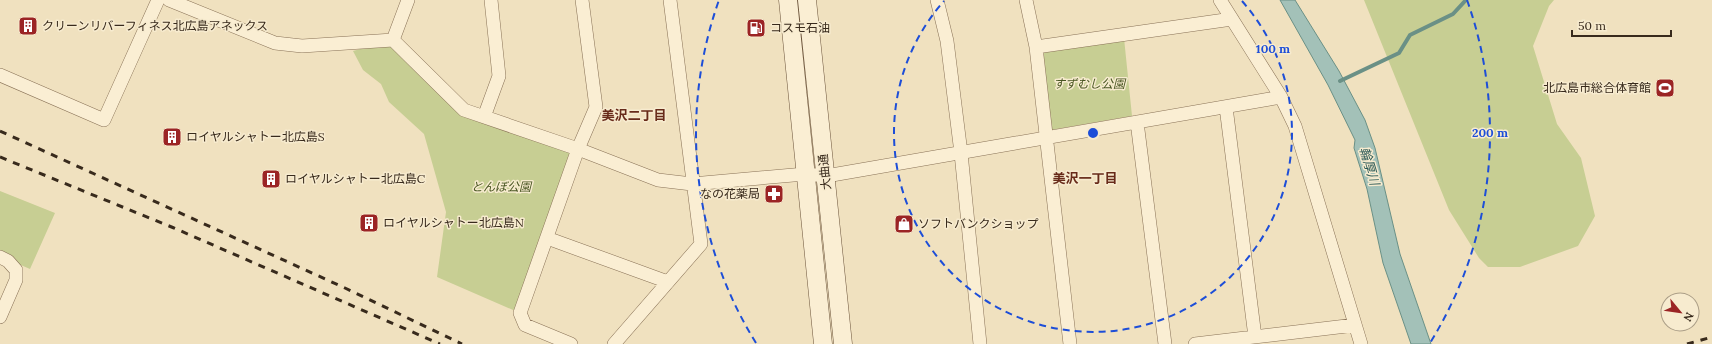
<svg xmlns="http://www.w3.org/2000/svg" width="1712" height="344" viewBox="0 0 1712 344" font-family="Lora,'Noto Sans JP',serif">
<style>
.green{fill:#c7ce93}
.water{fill:#a3c1b8;stroke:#6a9086}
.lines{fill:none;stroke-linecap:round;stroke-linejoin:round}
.stream{stroke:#6a9086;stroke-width:4}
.minor-casing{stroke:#897257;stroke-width:14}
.secondary-casing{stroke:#6b533a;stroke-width:19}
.minor{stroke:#faeed3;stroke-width:13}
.secondary{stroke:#faeed3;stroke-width:18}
.rail{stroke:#382a1c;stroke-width:3;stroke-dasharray:7 7;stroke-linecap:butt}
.ring{fill:none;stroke:#1d4ed8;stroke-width:2;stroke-dasharray:7 5}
.labels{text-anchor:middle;stroke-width:3;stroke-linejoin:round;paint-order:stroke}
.poi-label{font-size:12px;fill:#382a1c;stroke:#f7ebcf;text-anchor:start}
.park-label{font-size:12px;font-style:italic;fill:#495622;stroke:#f7ebcf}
.street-label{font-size:12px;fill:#382a1c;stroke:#f7ebcf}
.neighbourhood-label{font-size:13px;font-weight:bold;fill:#672a19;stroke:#f7ebcf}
.water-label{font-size:13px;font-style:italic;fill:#2b5956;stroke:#f7ebcf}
.centre{fill:#1d4ed8;stroke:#f7ebcf;stroke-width:2}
.ring-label{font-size:12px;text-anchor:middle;font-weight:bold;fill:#1d4ed8;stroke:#f7ebcf;stroke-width:3;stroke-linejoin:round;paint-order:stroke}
</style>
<rect width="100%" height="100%" fill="#f0e1bf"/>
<path class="green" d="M1364 0H1554L1549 6 1533 46 1557 124 1581 158 1595 216 1578 246 1520 267H1488L1479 258 1449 210Z
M1124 38 1132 116 1051 130 1042 51Z
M393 40 464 110 578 149 520 313 437 277 446 212 424 134 389 102 381 84 363 70 353 51Z
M0 191 55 213 30 269 0 256Z"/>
<path class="water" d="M1280 0H1295L1339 71 1365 120 1375 148 1400 254 1431 344H1411L1383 263 1367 189 1354 148 1355 140 1328 85Z"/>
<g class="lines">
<path class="stream" d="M1340 81 1399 53 1410 35 1453 14 1466 0"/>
<g class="minor-casing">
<path id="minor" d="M169 0 275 43 302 46 393 40 464 110 578 149 658 180 692 184 805 174 826 176 1281 97
M937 0 947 41 961 153 980 344
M1026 0 1036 47 1070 344
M1220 0 1281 97 1295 126 1361 344
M393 40 408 0
M1036 47 1232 19
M0 75 104 120 158 0
M1226 107 1255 337
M484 117 499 76 491 0
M1137 122 1165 344
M547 238 668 282
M0 257 8 261 16 270V280L0 317
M571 344 525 325 520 313 578 149 596 107 582 0
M614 344 701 244 670 0
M1195 344 1355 325"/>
</g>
<g class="secondary-casing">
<path id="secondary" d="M788 0 823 344
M807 0 843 344"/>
</g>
<use href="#minor" class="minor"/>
<use href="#secondary" class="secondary"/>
<path class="rail" d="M0 131 345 288 462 344
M0 157 174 228 440 344
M1687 344 1712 337"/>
</g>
<g class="ring">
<path d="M1242 1A199 199 0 1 1 944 1"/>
<path d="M756 343A397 397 0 0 1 719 0M1467 0A397 397 0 0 1 1430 343"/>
</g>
<defs>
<g id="building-square" transform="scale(1)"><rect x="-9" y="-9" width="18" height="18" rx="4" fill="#9b2425" stroke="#f7ebcf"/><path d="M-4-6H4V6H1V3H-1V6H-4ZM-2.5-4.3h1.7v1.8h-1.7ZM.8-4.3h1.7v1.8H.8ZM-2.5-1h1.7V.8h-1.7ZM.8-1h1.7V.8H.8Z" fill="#fff"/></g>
<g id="fuel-square" transform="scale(1)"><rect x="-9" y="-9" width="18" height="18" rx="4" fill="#9b2425" stroke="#f7ebcf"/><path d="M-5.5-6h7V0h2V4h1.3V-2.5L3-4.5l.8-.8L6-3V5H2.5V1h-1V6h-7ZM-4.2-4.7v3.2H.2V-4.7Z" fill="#fff"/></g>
<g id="stadium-square" transform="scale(1)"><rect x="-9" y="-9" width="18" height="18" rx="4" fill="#9b2425" stroke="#f7ebcf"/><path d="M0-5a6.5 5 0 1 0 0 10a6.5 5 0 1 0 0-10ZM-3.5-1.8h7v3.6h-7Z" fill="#fff"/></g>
<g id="pharmacy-square" transform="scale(1)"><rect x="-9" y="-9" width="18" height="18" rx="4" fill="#9b2425" stroke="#f7ebcf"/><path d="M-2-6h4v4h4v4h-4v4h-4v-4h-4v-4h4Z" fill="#fff"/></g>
<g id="shop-square" transform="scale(1)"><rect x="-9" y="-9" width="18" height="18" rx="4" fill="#9b2425" stroke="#f7ebcf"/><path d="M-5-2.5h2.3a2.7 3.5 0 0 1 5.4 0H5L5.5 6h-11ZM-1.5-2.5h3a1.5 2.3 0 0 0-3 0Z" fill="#fff"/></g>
</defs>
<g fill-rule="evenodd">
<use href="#building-square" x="28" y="26"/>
<use href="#fuel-square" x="756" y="28"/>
<use href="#stadium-square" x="1665" y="88"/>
<use href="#building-square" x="172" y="137"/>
<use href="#building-square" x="271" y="179"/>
<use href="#pharmacy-square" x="774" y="194"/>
<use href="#building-square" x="369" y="223"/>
<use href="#shop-square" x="904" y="224"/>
</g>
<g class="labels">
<g class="poi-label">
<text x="42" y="30">クリーンリバーフィネス北広島アネックス</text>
<text x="770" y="32">コスモ石油</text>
<text x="1651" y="92" text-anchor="end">北広島市総合体育館</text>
<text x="186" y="141">ロイヤルシャトー北広島S</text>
<text x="285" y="183">ロイヤルシャトー北広島C</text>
<text x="760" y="198" text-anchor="end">なの花薬局</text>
<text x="383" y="227">ロイヤルシャトー北広島N</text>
<text x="918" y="228">ソフトバンクショップ</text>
</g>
<g class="park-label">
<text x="1089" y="88">すずむし公園</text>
<text x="501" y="191">とんぼ公園</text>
</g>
<g class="street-label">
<text transform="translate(825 172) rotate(-96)" y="4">大曲通</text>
</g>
<g class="neighbourhood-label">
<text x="634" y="120">美沢二丁目</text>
<text x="1085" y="183">美沢一丁目</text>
</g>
<g class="water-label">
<text transform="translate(1370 166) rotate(73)" y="5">輪厚川</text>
</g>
</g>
<circle cx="1093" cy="133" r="6" class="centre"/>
<g class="ring-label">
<text x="1273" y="53">100 m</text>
<text x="1490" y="137">200 m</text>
</g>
<g transform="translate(1680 312) rotate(119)"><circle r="19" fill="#f7ebcf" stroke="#ab9e87"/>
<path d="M0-3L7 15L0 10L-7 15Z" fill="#9b2425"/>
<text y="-6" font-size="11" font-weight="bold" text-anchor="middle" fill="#382a1c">N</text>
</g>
<path d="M1572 30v6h99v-6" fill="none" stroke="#382a1c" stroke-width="2"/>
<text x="1578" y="30" font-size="12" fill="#382a1c" stroke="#f7ebcf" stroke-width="3" paint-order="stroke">50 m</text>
</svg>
